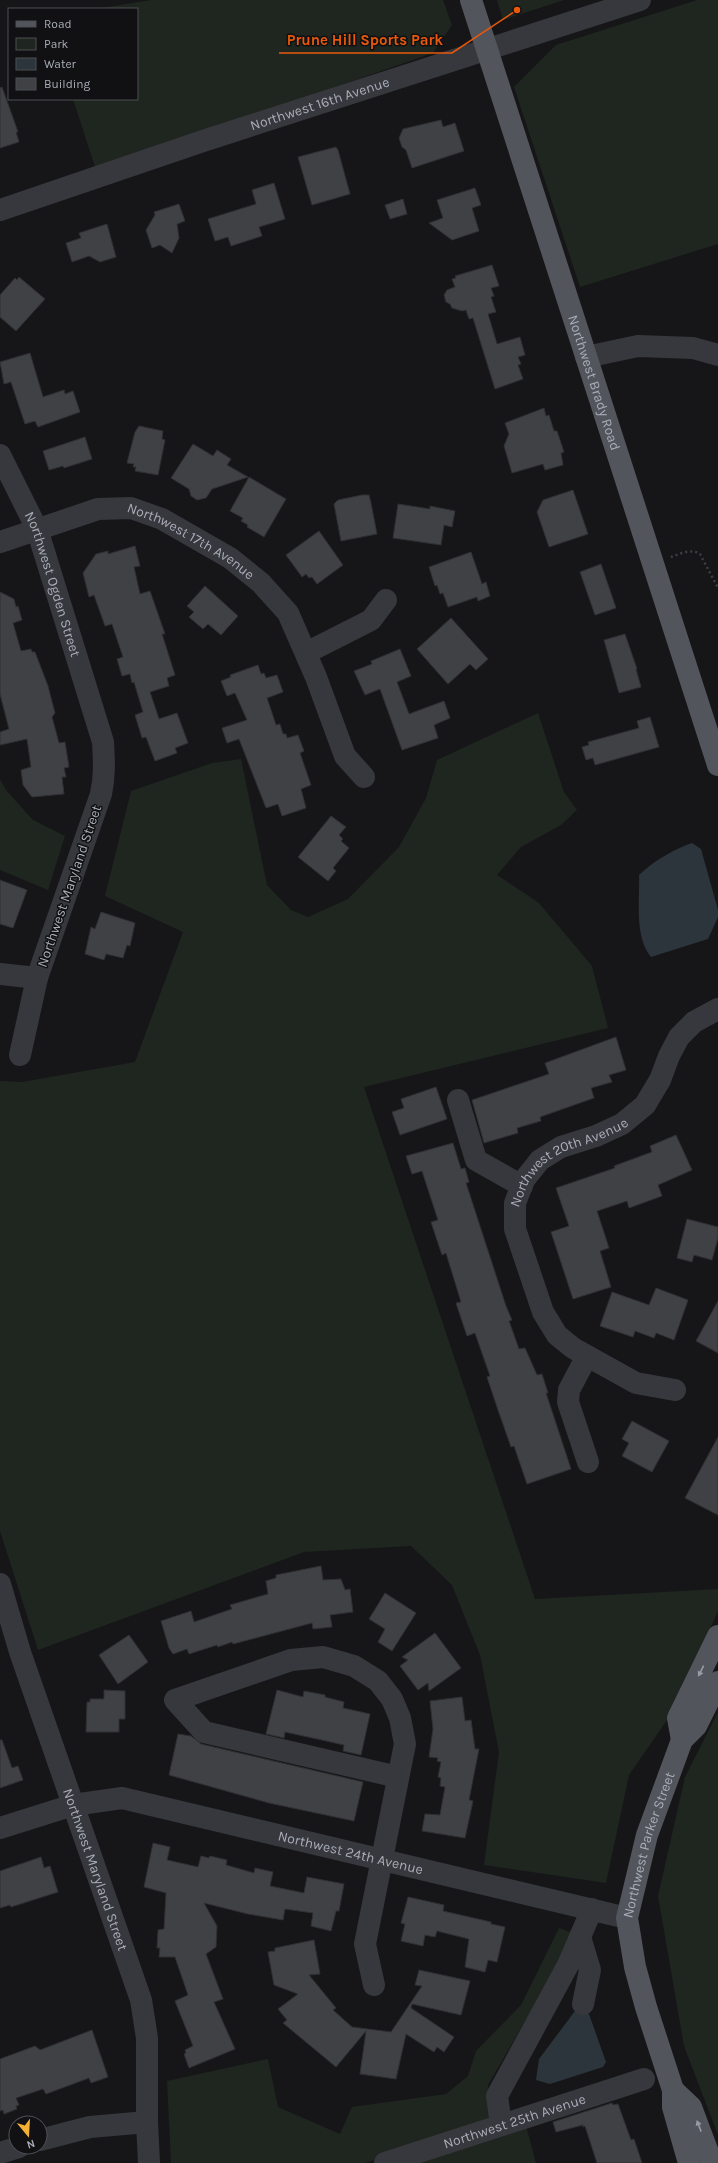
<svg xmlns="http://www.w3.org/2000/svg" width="718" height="2163" viewBox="0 0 718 2163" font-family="Karla,sans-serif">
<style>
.green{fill:#1e261f}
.water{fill:#2c353c}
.building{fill:#404145;stroke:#303034}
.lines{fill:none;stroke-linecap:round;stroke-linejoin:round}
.path{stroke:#3d3f44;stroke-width:2.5;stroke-dasharray:2 3;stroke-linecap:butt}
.minor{stroke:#37383d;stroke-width:22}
.major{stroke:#53555c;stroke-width:22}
.oneway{fill:#979ba6}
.labels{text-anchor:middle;stroke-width:3;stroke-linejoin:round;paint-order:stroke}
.street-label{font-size:14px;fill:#a8adb8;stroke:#111113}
.leader{fill:none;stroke:#e8590c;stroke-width:1.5}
.callout-dot{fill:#e8590c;stroke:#111113;stroke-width:1.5}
.callout-label{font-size:15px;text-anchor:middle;font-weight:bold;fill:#e8590c;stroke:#111113;stroke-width:3;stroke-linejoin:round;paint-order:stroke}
</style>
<rect width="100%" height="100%" fill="#161618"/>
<path class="green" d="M151 0H443L452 25 433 53 96 170 73 99H137V9H95Z
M497 0H564L503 20Z
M697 0H718V244L580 287 514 87 556 45Z
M538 713 564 792 577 810 561 825 521 847 497 875 539 903 592 966 608 1028 364 1087 535 1599 718 1589V1611L674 1710 629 1775 606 1883 484 1865 499 1752 480 1655 452 1585 411 1546 304 1552 38 1650 0 1531V1081L22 1082 135 1062 183 932 105 896 131 791 212 763 241 759 267 885 291 910 308 917 348 899 399 847 426 798 437 760Z
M0 779 6 790 33 820 65 836 48 890 0 870Z
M718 1712V2135L684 2046 658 1896 685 1777Z
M559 1928 576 1934 488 2085 492 2124 365 2163H171L167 2081 268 2059 278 2107 340 2134 352 2107 446 2094 468 2076 476 2051 521 2005Z
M525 2122 536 2163H394Z"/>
<path class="water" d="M692 843 701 849 718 910V917L708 939 651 957C634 936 640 901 639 875 654 861 672 850 692 843Z
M575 2011 589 2014 606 2062 603 2067 550 2084 536 2080 539 2059Z"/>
<path class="building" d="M2 87 18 132H16L19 142 0 148V88Z
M441 120 443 127 455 123 464 151 412 168 406 150 402 147 399 138 403 129Z
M336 147 338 150 350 194 312 205 298 157Z
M274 183 285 219 259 227 262 236 231 246 228 237 215 241 208 219 256 204 252 190Z
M475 188 481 205 472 208 479 231 452 240 429 223 443 218 437 200Z
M403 199 407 214 390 219 385 205Z
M179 204 185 221 177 224 179 238 172 253 160 245 152 248 146 230 155 215 154 212Z
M107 224 116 257 100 262 89 256 72 262 66 243 81 238 79 233Z
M492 265 499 286 491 288 494 296 491 297 496 312 488 314 497 344 520 337 525 355 518 357 521 364 518 365 523 379 495 389 473 318 469 319 466 310 462 311 452 308 450 304 446 302 444 295 447 290 455 287 452 279 456 278 455 276Z
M19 277 45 299 16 331 0 317V295L15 278 17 280Z
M30 353 43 397 64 390 65 394 73 391 80 412 38 427 35 421 25 424 11 382 4 384 0 362Z
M544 408 546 416 549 415 554 431H557L564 452 561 453 563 465 545 470 543 464 512 473 504 446 509 434 505 423Z
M139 426 163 431 162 439 165 440 158 475 135 471 136 467H133L134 464 127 463 135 432Z
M85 437 92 459 64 468 63 466 49 470 43 451Z
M193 444 213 456 217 450 231 459 227 465 248 477 212 489 206 498 197 500 191 496 189 489 171 478Z
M249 477 286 499 264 537 247 527 248 525 241 521 243 518 230 511Z
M573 490 588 534 549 547 537 512 543 500Z
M362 495H369L371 503 377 534 341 541 334 504 338 500Z
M398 504 430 509V506L455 511 452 527 444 525 441 545 393 538Z
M319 531 343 565 317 584 312 577 309 578 306 574 302 577 286 555Z
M135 546 140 566 134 567 140 594 150 591 165 634H162L175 675 167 678 169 686 150 692 159 719 177 713 188 743 175 748 177 753 155 761 146 737 142 738 135 715 143 712 134 682 132 683 130 674 122 676 117 659 123 657 112 624 105 626 94 595 89 597 83 573 96 554 108 551V554Z
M471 552 482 584 486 582 490 596 478 601 477 597 448 607 443 593 440 594 437 585 435 586 429 567Z
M601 564 616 608 595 615 580 572Z
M205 586 238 616 221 635 208 624 203 629 189 617 194 612 187 606Z
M0 592 14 599 16 607 18 606 22 620 13 623 21 651 31 649 32 652H35L48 686 55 713 52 717 59 743 65 742 69 767 64 768 66 777H62L64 794 32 797 23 785 21 770 31 767 27 739 0 745V732L9 729 0 694Z
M451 618 488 659 476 670 470 664 448 684 417 649Z
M625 634 637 669H636L641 687 619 693 604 640Z
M400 649 411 676 397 682 409 714 444 701 450 718 434 725 438 738 402 750 380 689 365 695 354 671 372 664 371 661Z
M258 665 261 674 264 673 266 678 277 675 283 692 267 698 276 725 280 724 283 734H286L287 738 298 735 304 751 300 753 311 785 301 789 306 808 282 816 278 804 266 808 239 739 227 743 222 728 247 720 235 693 227 696 221 681 231 677 230 675Z
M650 717 659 747 595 765 593 758 586 760 582 747 589 745 588 742 639 728 637 721Z
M331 816 346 827 339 835 343 839 341 841 349 848 333 868 336 871 328 881 298 857Z
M0 880 27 890 13 928 0 924Z
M101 912 135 923 130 946 127 945 123 958 106 954 104 960 85 954 91 927 95 929Z
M616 1037 626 1070 609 1075 612 1082 591 1088 594 1098 540 1117 541 1121 517 1128 518 1133 484 1143 472 1100 549 1074 545 1063Z
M436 1087 447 1119 400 1135 392 1112 404 1108 401 1099Z
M676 1135 692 1170 658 1185 662 1196 629 1208 627 1201 597 1211 609 1248 600 1251 611 1287 573 1299 551 1232 569 1226 556 1188 615 1168 614 1166 652 1152 650 1146Z
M453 1143 461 1169 465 1168 469 1182 466 1183 506 1306 512 1320 509 1321 519 1349 525 1348 537 1375 542 1374 548 1393H546L571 1469 527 1484 514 1446 511 1447 498 1410 487 1377 490 1376 475 1333 467 1336 456 1303 461 1302 446 1253 442 1255 431 1222 438 1220 422 1171 412 1174 406 1156Z
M687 1219 718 1227V1238L712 1260 694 1255 692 1262 677 1258Z
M656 1288 688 1300 674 1340 656 1333 654 1338 635 1331 633 1337 600 1326 612 1292 649 1305Z
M718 1301V1353L696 1341Z
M632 1421 669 1441 652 1472 622 1456 629 1443 622 1439Z
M718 1437V1515L685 1498Z
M321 1566 323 1580 341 1579 345 1590 350 1589 353 1612 330 1615 332 1627 313 1629 312 1623 233 1644 232 1642 218 1647 217 1645 189 1654 187 1649 173 1654 169 1648 161 1621 191 1611 194 1622 232 1609 230 1605 268 1594 266 1581 276 1578V1575Z
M385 1593 416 1613 392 1651 378 1642 385 1629 369 1619Z
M435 1633 461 1668 429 1691 428 1683 418 1690 400 1666 408 1660 402 1657Z
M129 1635 148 1662 118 1684 99 1655Z
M104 1690 125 1691V1719H119V1732H86L87 1702H90V1699H104Z
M277 1690 303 1697 304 1691 325 1695V1697L344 1702 343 1708 370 1714 361 1755 343 1751 344 1745 322 1740 285 1732 284 1738 266 1734Z
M462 1697 465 1721 471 1720 475 1749H479L469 1800 473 1801 465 1838 422 1831 425 1814 440 1815 445 1787 440 1786 441 1778 438 1777 441 1762 437 1761 438 1758 429 1757 433 1729 430 1701Z
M178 1734 191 1736 201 1744 363 1782 354 1821 269 1803 169 1775Z
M0 1740H2L12 1768 18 1766 23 1780 0 1788Z
M153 1843 170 1847 167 1860 198 1867 201 1856 209 1858 210 1856 227 1860 226 1865 254 1873 255 1868 273 1872 270 1886 304 1893 307 1877 344 1884 339 1911H336L331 1931 311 1926 313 1913 285 1909 283 1920 248 1914 204 1903 217 1926 216 1947 206 1954 223 1999 214 2002 235 2049 189 2068 184 2054 186 2053 185 2050 193 2046 175 2001 188 1995 175 1957H159L160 1948H157L158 1930 164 1929 166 1893 144 1887Z
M41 1857 44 1868 50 1866 58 1892 11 1907 10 1905 0 1908V1871Z
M408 1897 444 1905 443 1911 491 1922V1924L505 1927 497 1962 488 1960 485 1972 465 1967 469 1939 437 1931 435 1937 425 1935 423 1946 401 1941 405 1924 401 1923Z
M314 1940 320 1974 309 1975 336 2008 333 2010 352 2027 391 2032 422 1986 415 1985 419 1970 470 1981 461 2015 412 2004 411 2008 454 2037 444 2052 437 2047 434 2052 406 2034 396 2079 360 2074 366 2031 336 2067 283 2023 287 2020 278 2009 298 1994 274 1985 268 1952 275 1951V1948Z
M92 2030 108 2077 91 2083 89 2078 46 2094 43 2089 16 2098 19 2105 16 2106 17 2109 4 2114 3 2110 0 2111V2059L35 2046 40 2050Z
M612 2103 613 2105 618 2104 631 2140 634 2139 642 2163H597L585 2126 583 2127V2125L556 2132 553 2122Z"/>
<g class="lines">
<path class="path" d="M671 557C680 554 691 548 700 554L718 588"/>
<g class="minor">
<path id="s1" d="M0 210 203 141 640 0"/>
<path d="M586 357 638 346 693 348 718 355"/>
<path id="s2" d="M0 455 37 529 103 742C104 760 105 776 101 794L37 978 20 1055"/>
<path id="s3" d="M0 542 98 509 131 508 162 519 230 558 261 583 288 613 316 677 345 756 364 777"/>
<path d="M306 653 371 620 386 600"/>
<path d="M0 974 37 978"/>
<path d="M458 1100 476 1160 522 1186"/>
<path d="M587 1356 569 1390 568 1402 588 1462"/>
<path id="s4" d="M675 1390 636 1383 573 1348 557 1335 543 1312 515 1229V1203L524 1180 540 1160 561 1147 596 1136 622 1124 645 1105 660 1080 669 1056 679 1037 694 1022 718 1009"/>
<path id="s5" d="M0 1584 20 1652 141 2000 147 2038V2122L149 2163"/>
<path id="s6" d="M0 1828 73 1805 122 1798 627 1918"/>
<path d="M580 1937 590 1970 583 2004"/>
<path d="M374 1985 365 1944 405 1744 400 1718 392 1699 378 1681 354 1666 323 1657 291 1660 175 1700 204 1732 398 1777"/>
<path d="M501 2125 497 2096 568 1965 592 1909"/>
<path d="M40 2140 90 2127 147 2122"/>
<path d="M0 2153 19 2147"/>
<path id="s7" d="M385 2163 644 2079"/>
</g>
<g class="major">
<path id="s8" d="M471 0 718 765"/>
<path d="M682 1740 678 1718 718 1636"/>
<path d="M673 2090 691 2107 712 2163"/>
<path id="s9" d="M689 2163 673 2107V2090L646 2007 635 1967 627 1918 647 1835 682 1740 696 1726 718 1682"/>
</g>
</g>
<defs><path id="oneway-solid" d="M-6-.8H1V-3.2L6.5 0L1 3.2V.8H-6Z"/></defs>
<g class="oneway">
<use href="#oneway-solid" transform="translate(701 1671) rotate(116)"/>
<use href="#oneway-solid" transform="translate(699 2126) rotate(-111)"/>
</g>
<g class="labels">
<g class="street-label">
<text dy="5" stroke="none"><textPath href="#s1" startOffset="337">Northwest 16th Avenue</textPath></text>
<text dy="5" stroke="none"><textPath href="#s8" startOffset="402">Northwest Brady Road</textPath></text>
<text dy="5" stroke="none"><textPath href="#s3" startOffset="205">Northwest 17th Avenue</textPath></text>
<text dy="5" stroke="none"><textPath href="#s2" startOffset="140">Northwest Ogden Street</textPath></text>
<text transform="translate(69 886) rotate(-71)" y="5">Northwest Maryland Street</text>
<text dy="5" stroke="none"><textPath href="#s4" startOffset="344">Northwest 20th Avenue</textPath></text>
<text dy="5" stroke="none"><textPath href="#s9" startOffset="330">Northwest Parker Street</textPath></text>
<text dy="5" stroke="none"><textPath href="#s6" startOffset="361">Northwest 24th Avenue</textPath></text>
<text dy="5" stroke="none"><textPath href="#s5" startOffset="301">Northwest Maryland Street</textPath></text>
<text dy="5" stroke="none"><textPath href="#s7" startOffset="136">Northwest 25th Avenue</textPath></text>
</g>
</g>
<path class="leader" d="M517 10L452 53H279"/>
<circle class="callout-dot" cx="517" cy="10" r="4"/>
<g class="callout-label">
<text x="365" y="45">Prune Hill Sports Park</text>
</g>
<rect x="8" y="8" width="130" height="92" fill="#111113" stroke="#4d4f55"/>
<rect x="16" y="21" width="20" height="6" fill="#53555c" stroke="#4d4f55"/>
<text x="44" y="28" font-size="12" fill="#a8adb8">Road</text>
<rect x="16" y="38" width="20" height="12" fill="#1e261f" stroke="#4d4f55"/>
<text x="44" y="48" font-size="12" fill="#a8adb8">Park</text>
<rect x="16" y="58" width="20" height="12" fill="#2c353c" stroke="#4d4f55"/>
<text x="44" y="68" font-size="12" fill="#a8adb8">Water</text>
<rect x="16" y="78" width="20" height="12" fill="#404145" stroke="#4d4f55"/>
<text x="44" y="88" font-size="12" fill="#a8adb8">Building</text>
<g transform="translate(28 2135) rotate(162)"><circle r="19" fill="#111113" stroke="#4d4f55"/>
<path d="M0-3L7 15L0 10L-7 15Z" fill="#f2b134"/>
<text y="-6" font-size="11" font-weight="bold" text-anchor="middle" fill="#a8adb8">N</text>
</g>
</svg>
